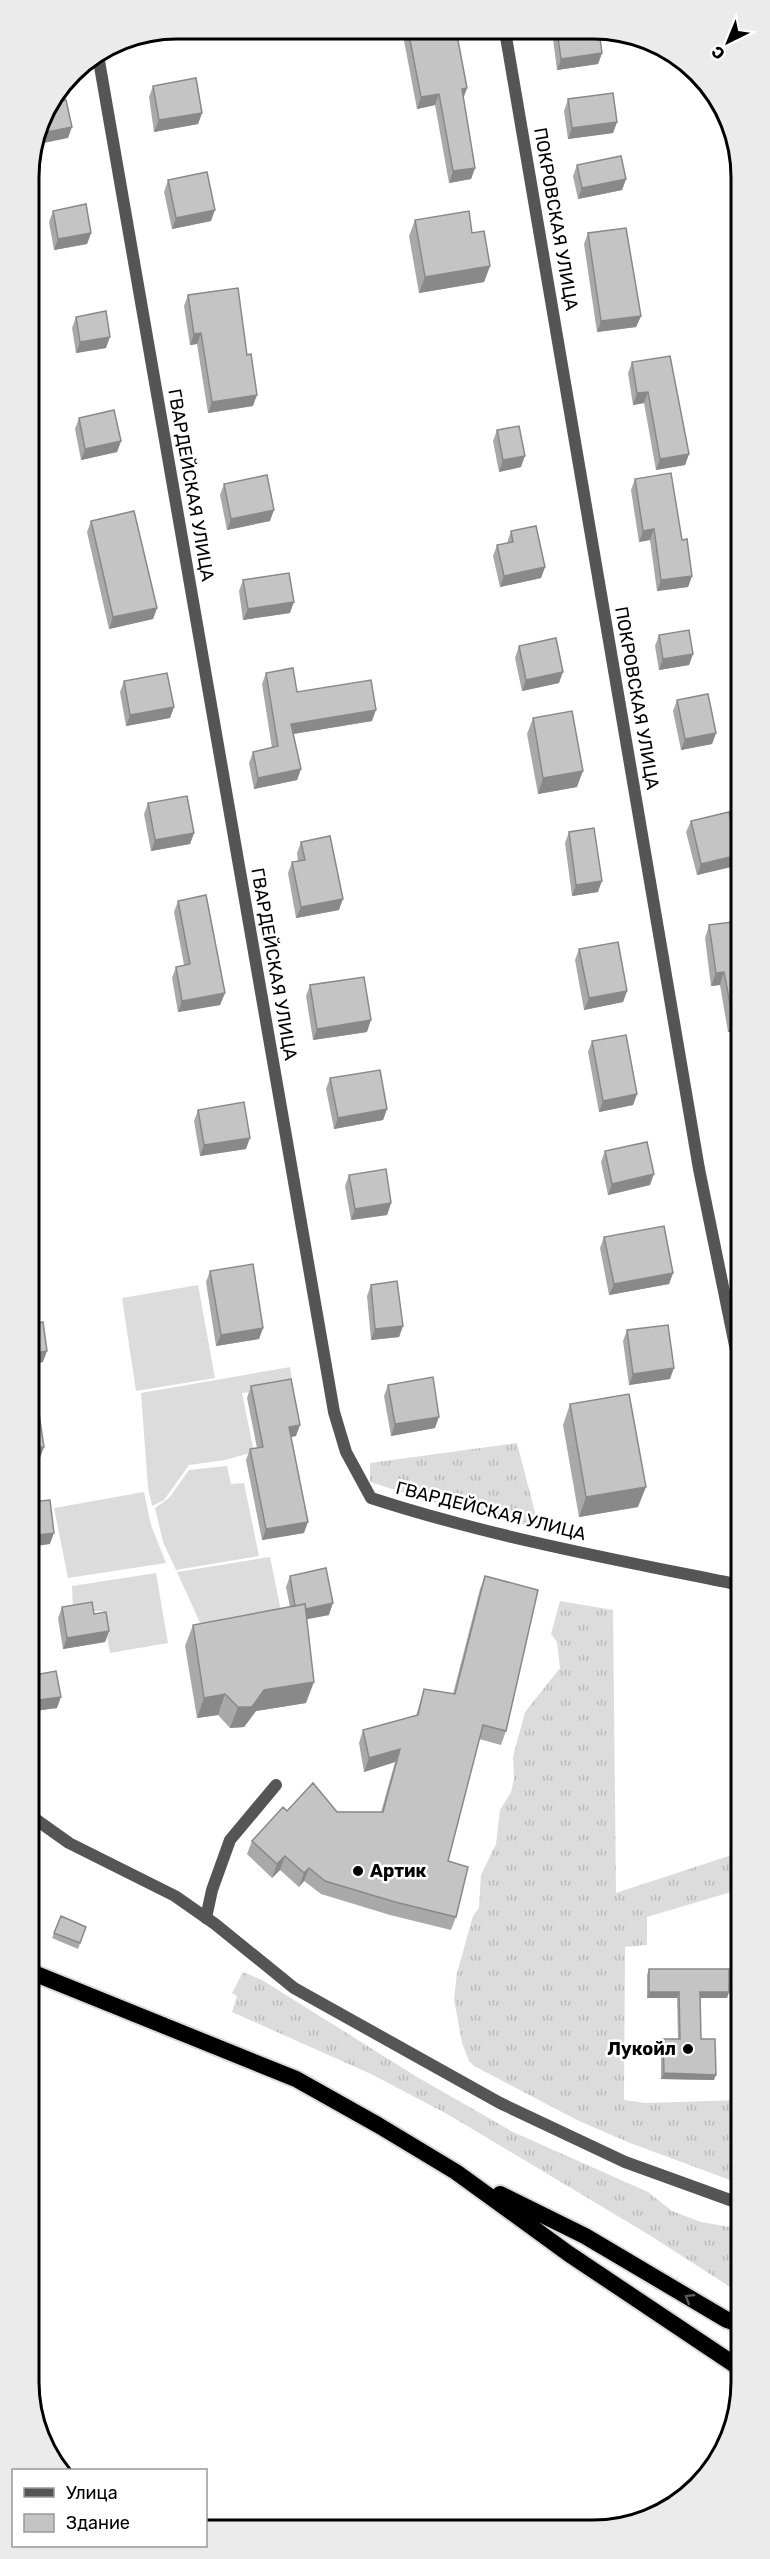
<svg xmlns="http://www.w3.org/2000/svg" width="770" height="2559" viewBox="0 0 770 2559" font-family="Rubik,sans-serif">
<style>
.grass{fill:url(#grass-tufts)}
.garden{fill:#dcdcdc}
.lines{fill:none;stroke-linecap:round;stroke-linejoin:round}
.trunk-casing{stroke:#dbdbdb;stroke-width:20}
.service{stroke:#555;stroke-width:12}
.minor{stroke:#555;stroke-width:12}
.trunk{stroke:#000;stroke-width:16}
.wall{fill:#a9a9a9}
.shaded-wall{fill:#898989}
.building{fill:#c4c4c4;stroke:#898989;stroke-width:1.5}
.oneway{stroke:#595959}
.poi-dot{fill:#000;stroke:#fff;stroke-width:2}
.labels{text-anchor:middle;stroke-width:5;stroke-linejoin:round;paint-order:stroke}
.street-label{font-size:18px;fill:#000;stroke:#fff}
.poi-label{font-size:18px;font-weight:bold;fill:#000;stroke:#fff;text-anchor:start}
.rim{fill:none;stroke:#000;stroke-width:3}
</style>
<defs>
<pattern id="grass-tufts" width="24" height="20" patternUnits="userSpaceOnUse" patternTransform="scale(1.5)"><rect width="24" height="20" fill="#dcdcdc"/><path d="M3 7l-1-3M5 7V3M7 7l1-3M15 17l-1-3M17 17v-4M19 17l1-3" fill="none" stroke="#bbb"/></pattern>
</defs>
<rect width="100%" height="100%" fill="#fff"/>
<path class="grass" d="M517 1443 539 1528 433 1502 370 1482V1463Z
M560 1601 613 1610 616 1893 741 1852V1889L647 1917V1945L625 1947 624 2100 646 2103 741 2100V2184L630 2143 577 2120 474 2066 469 2061 462 2043 454 1999 457 1973 473 1916 479 1908 481 1875 496 1844 500 1810 511 1792 514 1779 513 1757 525 1712 560 1668 557 1642 551 1634Z
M243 1972 262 1980 417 2077 513 2132 648 2192 672 2211 701 2222 741 2229V2294L651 2236 449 2115 371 2074 232 2012 237 1996 232 1993Z"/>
<path class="garden" d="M198 1285 215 1378 136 1391 122 1298Z
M290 1367 293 1387 242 1393 254 1452 225 1460 189 1465 164 1500 152 1506 148 1488 141 1393Z
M227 1466 231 1484 244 1483 259 1556 176 1570 163 1542 155 1508 169 1498 189 1470Z
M144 1492 151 1525 166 1563 68 1578 54 1508Z
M270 1557 281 1611 201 1625 177 1572Z
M156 1573 168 1643 110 1653 102 1611 73 1612 72 1586Z"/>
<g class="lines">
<g class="trunk-casing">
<path id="trunk" d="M31 1972 296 2079 378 2125 456 2172 569 2254 741 2369
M500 2194 585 2236 727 2320 741 2325"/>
</g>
<path class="service" d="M206 1918 212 1890 230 1840 276 1785"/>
<path class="minor" d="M505 31 699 1169 740 1370
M98 55 334 1412 346 1452 371 1498C491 1537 617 1560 740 1585
M31 1816 69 1843 175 1896 215 1924 294 1988 500 2103 625 2162 741 2204"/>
<use href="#trunk" class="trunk"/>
</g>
<path class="wall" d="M402 30H456L467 88 463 99 475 168 471 179 449 183 435 105 417 109Z
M552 31H599L602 53 598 64 557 70Z
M153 86 202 113 198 124 154 132 149 97Z
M568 99 617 122 613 133 568 139 564 111Z
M577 165 626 179 622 190 578 199 573 176Z
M168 180 211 221 172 229 164 192Z
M53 211 91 233 87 244 54 250 49 222Z
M415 220 490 266 484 282 419 293 409 236Z
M588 233 641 316 636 327 597 332 584 244Z
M188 295 247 355 253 406 208 413 197 344 190 345 184 306Z
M76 317 106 348 76 353 72 328Z
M632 362 689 454 685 465 656 470 644 403 633 405 628 373Z
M79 418 121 441 117 452 81 460 75 429Z
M497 430 521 467 499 472 493 441Z
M635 479 682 540 692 576 688 587 657 591 650 540 639 542 631 490Z
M224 484 270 521 227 530 220 495Z
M91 521 157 608 153 619 109 629 87 532Z
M511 531 545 567 541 578 500 587 493 556 497 545 507 543Z
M243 580 290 613 243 620 239 591Z
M659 635 693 654 689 665 659 670 655 646Z
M519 646 559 683 522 691 515 658Z
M266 673 297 692 372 721 293 734 301 769 297 780 254 789 249 763 253 752 272 748 262 684Z
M124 681 174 707 170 718 126 726 120 692Z
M677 700 716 733 712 744 681 750 673 711Z
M533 718 577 787 538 794 527 734Z
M148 803 194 833 190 844 151 851 144 814Z
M691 821 735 866 697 875 686 832Z
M569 832 598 892 572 896 565 843Z
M301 842 339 910 296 918 288 873 292 862 298 861 297 853Z
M178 901 225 993 220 1005 178 1012 172 978 176 967 184 965 174 912Z
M740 921V1081L731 1032H728L720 985 711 986 705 938 709 925Z
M579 949 627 991 623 1002 584 1010 575 960Z
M310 985 367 1032 313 1040 306 996Z
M592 1041 637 1094 633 1105 599 1112 588 1052Z
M330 1078 387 1109 383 1120 334 1129 326 1089Z
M740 1096V1109L738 1101Z
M198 1110 246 1149 200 1156 194 1121Z
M605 1151 650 1185 608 1195 601 1162Z
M349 1175 391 1203 387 1215 351 1220 345 1186Z
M604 1237 673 1273 669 1284 609 1295 600 1248Z
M210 1271 263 1328 259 1339 216 1346 206 1282Z
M371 1285 403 1326 399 1337 371 1340 367 1296Z
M627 1330 670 1379 629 1385 623 1341Z
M388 1385 435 1428 391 1436 384 1396Z
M251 1386 296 1436 291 1437 304 1533 262 1540 246 1460 250 1449 257 1448 247 1398Z
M570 1404 638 1507 579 1517 563 1425Z
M290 1576 329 1615 307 1619 306 1703 256 1711 244 1727 230 1728 218 1715 197 1718 185 1646 193 1625 290 1607 286 1587Z
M485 1576 506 1731 501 1745 479 1739 448 1861 456 1917 451 1930 390 1915 321 1894 304 1881 299 1887 280 1870 272 1878 247 1854 252 1841 287 1811 381 1812 395 1762 364 1772 359 1743 363 1730 416 1716 424 1689 453 1694 480 1589Z
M62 1607 94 1614 109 1631 105 1642 63 1649 58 1618Z
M34 1675 57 1708 34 1711 30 1688V1685Z
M61 1916 86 1927 78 1949 52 1938Z
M649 1969 729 1992 727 1998H700L701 2039 714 2080 661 2079V2045L663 2039H678L677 1998H647V1975Z"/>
<path class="shaded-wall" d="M602 53 598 64 557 70 561 59Z
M467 88 463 99 462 89Z
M439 94 435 105 417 109 421 97Z
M202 113 198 124 154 132 159 120Z
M617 122 613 133 568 139 572 128Z
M72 127 68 138 34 145 37 134Z
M475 168 471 179 449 183 453 171Z
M626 179 622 190 578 199 582 188Z
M215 210 211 221 172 229 176 218Z
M91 233 87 244 54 250 58 239Z
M490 266 484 282 419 293 425 277Z
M641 316 636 327 597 332 601 321Z
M201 333 197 344 190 345 194 334Z
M110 337 106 348 76 353 80 342Z
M648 392 644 403 633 405 637 393Z
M257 395 253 406 208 413 212 402Z
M121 441 117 452 81 460 85 449Z
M689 454 685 465 656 470 660 459Z
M525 456 521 467 499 472 503 460Z
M274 510 270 521 227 530 231 519Z
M654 529 650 540 639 542 643 531Z
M545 567 541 578 500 587 504 576Z
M692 576 688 587 657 591 661 580Z
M294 602 290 613 243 620 248 609Z
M157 608 153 619 109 629 113 617Z
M693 654 689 665 659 670 663 659Z
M563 672 559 683 522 691 526 680Z
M174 707 170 718 126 726 130 715Z
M376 710 372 721 287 735 291 724Z
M716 733 712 744 681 750 685 739Z
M301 769 297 780 254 789 258 778Z
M583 771 577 787 538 794 543 778Z
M194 833 190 844 151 851 155 840Z
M739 855 735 866 697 875 701 864Z
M602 881 598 892 572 896 576 885Z
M343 899 339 910 296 918 301 907Z
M724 972 720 985 711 986 716 973Z
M627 991 623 1002 584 1010 589 998Z
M225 993 220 1005 178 1012 182 1001Z
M733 1019H735L731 1032H728Z
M371 1020 367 1032 313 1040 317 1029Z
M637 1094 633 1105 599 1112 603 1101Z
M387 1109 383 1120 334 1129 338 1118Z
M250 1138 246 1149 200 1156 204 1145Z
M654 1174 650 1185 608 1195 612 1184Z
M391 1203 387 1215 351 1220 355 1209Z
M673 1273 669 1284 609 1295 614 1284Z
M403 1326 399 1337 371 1340 375 1329Z
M263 1328 259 1339 216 1346 221 1335Z
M47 1351 43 1362 30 1365V1354Z
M674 1368 670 1379 629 1385 633 1374Z
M439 1417 435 1428 391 1436 395 1424Z
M300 1425 296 1436 285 1438 289 1427Z
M44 1447 40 1458 30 1459V1448Z
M646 1487 638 1507 579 1517 586 1497Z
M308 1522 304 1533 262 1540 266 1529Z
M54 1533 50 1544 30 1547V1536Z
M333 1603 329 1615 292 1622 296 1610Z
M109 1631 105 1642 63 1649 67 1638Z
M314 1682 306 1703 256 1711 244 1727 230 1728 238 1707 264 1690Z
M225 1694 218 1715 197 1718 204 1698Z
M61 1697 57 1708 34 1711 39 1700Z
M400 1749 395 1762 364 1772 369 1758Z
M285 1856 280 1870 272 1878 277 1864Z
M309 1868 304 1881 299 1887 304 1873Z
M649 1992H679L677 1998H647Z
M700 1992H729L727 1998H698Z
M664 2073 716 2075 714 2080 661 2079Z"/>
<path class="building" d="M408 30H456L467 88 462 89 475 168 453 171 439 94 421 97Z
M557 31H599L602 53 561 59Z
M196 78 202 113 159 120 153 86Z
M613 93 617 122 572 128 568 99Z
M66 100 72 127 37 134 40 120 51 103Z
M621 156 626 179 582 188 577 165Z
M207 172 215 210 176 218 168 180Z
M86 204 91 233 58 239 53 211Z
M469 211 472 233 484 231 490 266 425 277 415 220Z
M626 228 641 316 601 321 588 233Z
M238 288 247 355 251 354 257 395 212 402 201 333 194 334 188 295Z
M106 311 110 337 80 342 76 317Z
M670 356 689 454 660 459 648 392 637 393 632 362Z
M114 410 121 441 85 449 79 418Z
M519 426 525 456 503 460 497 430Z
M671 473 682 540 687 539 692 576 661 580 654 529 643 531 635 479Z
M267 475 274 510 231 519 224 484Z
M134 511 157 608 113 617 91 521Z
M536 526 545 567 504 576 497 545 513 542 511 531Z
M289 573 294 602 248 609 243 580Z
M689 630 693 654 663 659 659 635Z
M556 638 563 672 526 680 519 646Z
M293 668 297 692 371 680 376 710 291 724 301 769 258 778 253 752 278 746 266 673Z
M167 673 174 707 130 715 124 681Z
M708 694 716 733 685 739 677 700Z
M572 711 583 771 543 778 533 718Z
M187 796 194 833 155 840 148 803Z
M729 812 739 855 701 864 691 821Z
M594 828 602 881 576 885 569 832Z
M330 836 343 899 301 907 292 862 305 860 301 842Z
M206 895 225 993 182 1001 176 967 190 964 178 901Z
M740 921V1043L735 1019H733L724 972 716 973 709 925Z
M618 942 627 991 589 998 579 949Z
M364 977 371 1020 317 1029 310 985Z
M626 1035 637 1094 603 1101 592 1041Z
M380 1070 387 1109 338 1118 330 1078Z
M244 1102 250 1138 204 1145 198 1110Z
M647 1142 654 1174 612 1184 605 1151Z
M386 1169 391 1203 355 1209 349 1175Z
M664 1226 673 1273 614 1284 604 1237Z
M253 1264 263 1328 221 1335 210 1271Z
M397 1281 403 1326 375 1329 371 1285Z
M43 1322 47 1351 30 1354V1325Z
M668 1325 674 1368 633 1374 627 1330Z
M433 1377 439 1417 395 1424 388 1385Z
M291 1379 300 1425 289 1427 308 1522 266 1529 250 1449 263 1447 251 1386Z
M30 1394 34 1414H39L44 1447 30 1448Z
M629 1394 646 1487 586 1497 570 1404Z
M50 1500 54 1533 30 1536V1502Z
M326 1568 333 1603 306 1609 305 1604 295 1606 290 1576Z
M485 1576 538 1590 506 1731 483 1725 448 1861 468 1867 456 1917 395 1902 325 1881 309 1868 304 1873 285 1856 277 1864 252 1841 283 1807 287 1811 313 1783 337 1812H383L400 1749 369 1758 363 1730 418 1715 424 1689 455 1694Z
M92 1602 94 1614 106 1612 109 1631 67 1638 62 1607Z
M305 1604 314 1682 264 1690 252 1707H238L225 1694 204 1698 193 1625Z
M56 1671 61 1697 39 1700 34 1675Z
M61 1916 86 1927 80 1943 54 1933Z
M649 1969H729V1992H700L701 2039H715L716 2075 664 2073 663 2039H680L679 1992H649Z"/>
<defs><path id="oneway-chevron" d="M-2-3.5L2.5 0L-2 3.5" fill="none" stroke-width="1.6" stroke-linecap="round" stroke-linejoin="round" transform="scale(1.5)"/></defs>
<use class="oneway" href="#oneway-chevron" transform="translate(689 2298) rotate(-149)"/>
<g class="poi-dot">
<circle cx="358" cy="1871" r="6"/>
<circle cx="688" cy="2049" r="6"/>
</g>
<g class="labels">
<g class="street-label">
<text transform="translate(556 219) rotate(80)" y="6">ПОКРОВСКАЯ УЛИЦА</text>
<text transform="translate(191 485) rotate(80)" y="6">ГВАРДЕЙСКАЯ УЛИЦА</text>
<text transform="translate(637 698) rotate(80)" y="6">ПОКРОВСКАЯ УЛИЦА</text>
<text transform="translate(274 964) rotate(80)" y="6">ГВАРДЕЙСКАЯ УЛИЦА</text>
<text transform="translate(491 1511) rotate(14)" y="6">ГВАРДЕЙСКАЯ УЛИЦА</text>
</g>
<g class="poi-label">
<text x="370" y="1877">Артик</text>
<text x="676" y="2055" text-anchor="end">Лукойл</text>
</g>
</g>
<path d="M0 0H770V2559H0ZM177 39H593A138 138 0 0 1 731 177V2382A138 138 0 0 1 593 2520H177A138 138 0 0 1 39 2382V177A138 138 0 0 1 177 39Z" fill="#ebebeb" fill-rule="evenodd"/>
<path class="rim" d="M177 39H593A138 138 0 0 1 731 177V2382A138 138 0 0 1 593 2520H177A138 138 0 0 1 39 2382V177A138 138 0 0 1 177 39Z"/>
<rect x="12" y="2469" width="195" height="78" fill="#ffffff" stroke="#999999" stroke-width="1.5"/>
<rect x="24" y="2488" width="30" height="9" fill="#555555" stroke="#999999" stroke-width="1.5"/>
<text x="66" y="2499" font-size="18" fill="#000000">Улица</text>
<rect x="24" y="2514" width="30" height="18" fill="#c4c4c4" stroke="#999999" stroke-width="1.5"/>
<text x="66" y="2529" font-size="18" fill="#000000">Здание</text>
<g transform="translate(728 42) rotate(223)" stroke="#ffffff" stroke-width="4.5" paint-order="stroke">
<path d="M0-4.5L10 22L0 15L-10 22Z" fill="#000000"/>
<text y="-9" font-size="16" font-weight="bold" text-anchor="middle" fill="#000000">С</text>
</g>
</svg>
